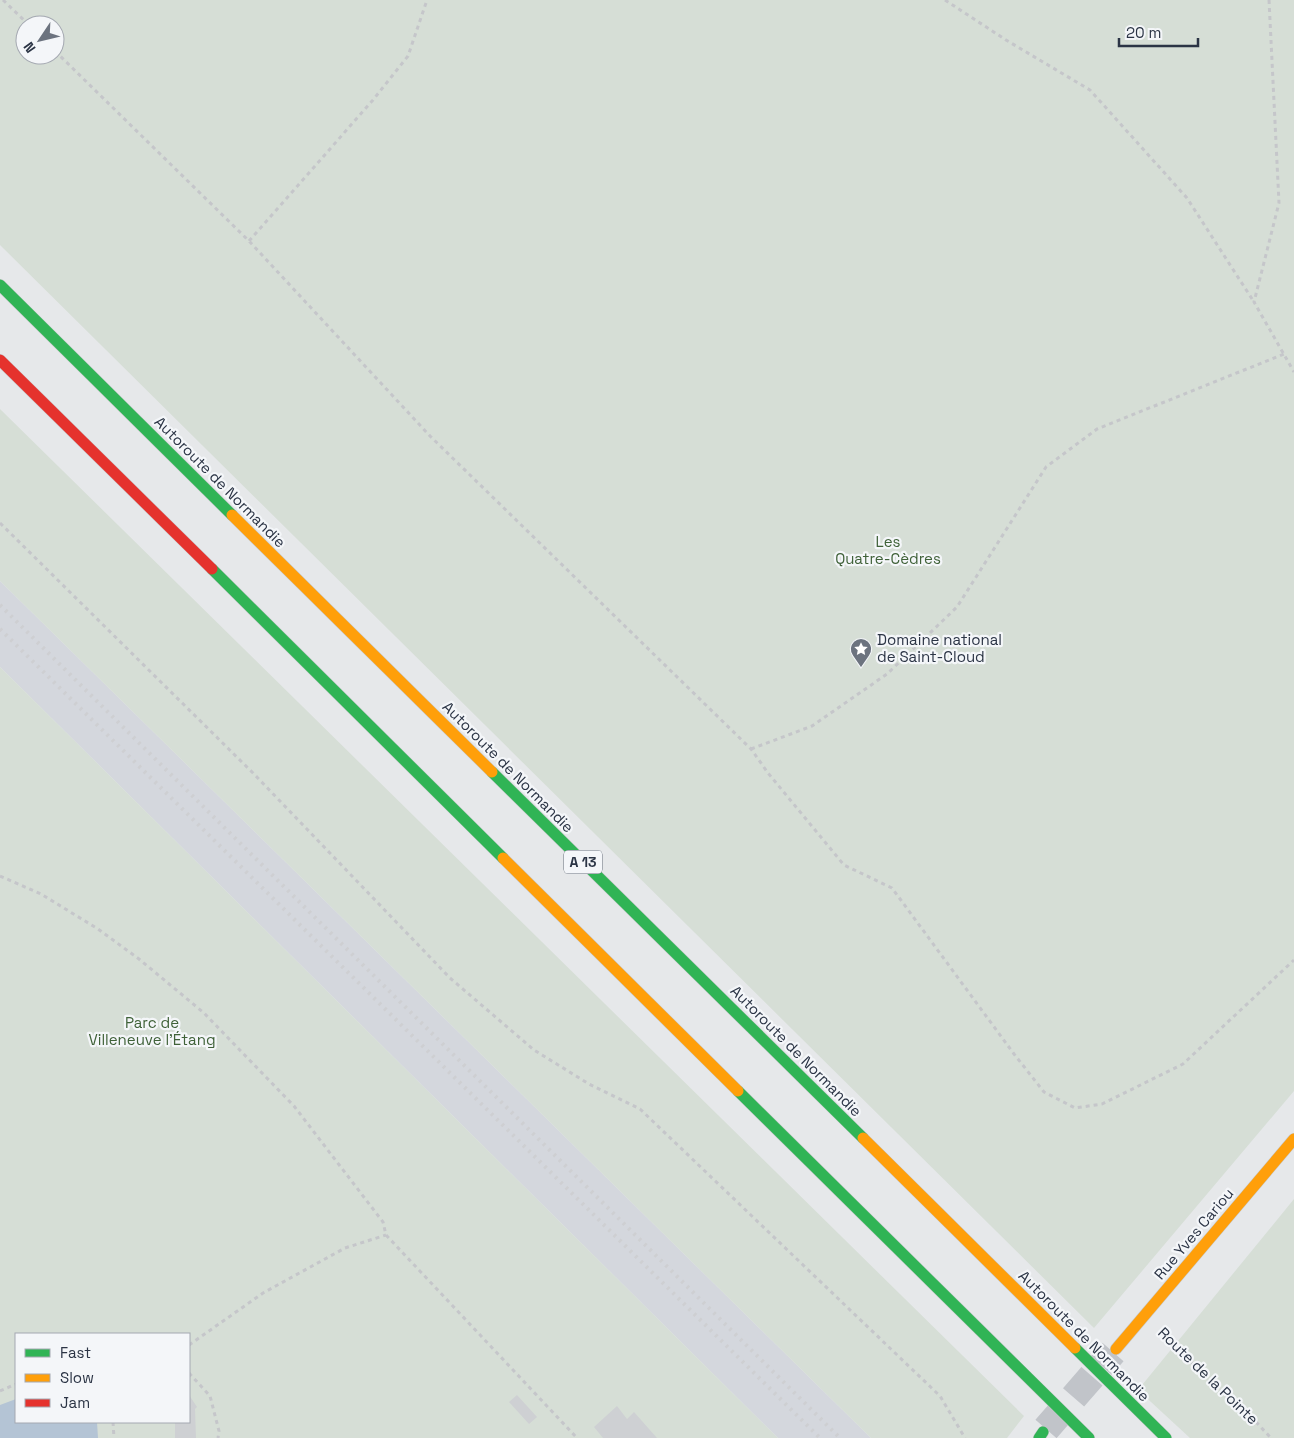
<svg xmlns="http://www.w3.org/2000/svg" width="1294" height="1438" viewBox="0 0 1294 1438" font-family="'Space Grotesk',sans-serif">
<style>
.built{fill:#d4d7dd}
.green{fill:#d6ded6;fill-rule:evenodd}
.water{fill:#b4c4d5}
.building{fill:#ced0d3}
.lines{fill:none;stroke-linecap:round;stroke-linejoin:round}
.secondary-tunnel{stroke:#c1c4c9;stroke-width:28;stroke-dasharray:28 14;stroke-linecap:butt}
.fast-casing{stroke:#c4c6c8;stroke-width:12}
.slow-casing{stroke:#c4c6c8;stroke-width:12}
.jam-casing{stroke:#c4c6c8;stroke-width:12}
.path{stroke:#c5c6ca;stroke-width:3;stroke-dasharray:4 4;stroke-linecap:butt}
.fast{stroke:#30b455;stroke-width:11}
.slow{stroke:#ff9f0a;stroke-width:11}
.jam{stroke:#e5322d;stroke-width:11}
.rail{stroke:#cecfd2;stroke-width:4;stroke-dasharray:2.5 5;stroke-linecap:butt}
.labels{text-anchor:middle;stroke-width:4.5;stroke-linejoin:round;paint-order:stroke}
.shield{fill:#f4f6f9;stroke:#676e7b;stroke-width:1}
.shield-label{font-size:14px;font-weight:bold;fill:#2b3445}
.street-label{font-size:15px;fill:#2b3445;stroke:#f4f6f9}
.park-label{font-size:15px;fill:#3f6138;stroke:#f4f6f9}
.poi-label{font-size:15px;fill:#2b3445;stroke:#f4f6f9;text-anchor:start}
</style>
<rect width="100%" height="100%" fill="#e6e8ea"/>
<path class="built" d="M0 581 871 1438H778L0 667Z"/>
<path class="green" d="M0 0H1294V1091L1094 1328 0 245ZM25 25H55V55H25Z
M0 409 1024 1416 1007 1438H871L0 581Z
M0 667 778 1438H0ZM16 1334H189V1422H16Z
M1294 1199V1438H1190L1138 1390Z"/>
<path class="water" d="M16 1399V1422H97L98 1438H0V1405Z"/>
<path class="building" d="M189 1395 197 1407 195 1409 196 1438H175V1422H189Z
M517 1395 537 1417 529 1424 509 1402Z
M617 1406 627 1419 634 1412 657 1438H603L594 1427Z"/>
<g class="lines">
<path class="secondary-tunnel" d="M1046 1429 1113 1352"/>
<g class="fast-casing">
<path id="fast" d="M0 285 232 515
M212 569 503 858
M492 772 863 1138
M738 1091 1089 1438
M1075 1348 1166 1438
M1039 1438 1043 1432"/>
</g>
<g class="slow-casing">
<path id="slow" d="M232 515 492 772
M503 858 738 1091
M863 1138 1075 1348
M1116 1349 1294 1139"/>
</g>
<g class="jam-casing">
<path id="jam" d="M0 360 212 569"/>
</g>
<path class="path" d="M3 0 29 25
M945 0 1006 40 1090 90 1187 198 1254 302
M1269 0 1279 203 1254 302 1294 372
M55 51 249 241 430 436 751 749 768 773 844 865 892 888 1014 1054 1044 1092 1075 1108 1102 1104 1183 1064 1294 960
M249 241 373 100 408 56 427 0
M0 523 253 773 450 978 534 1050 589 1084 640 1109 940 1396 965 1438
M751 749 812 726 887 674 957 607 1046 467 1097 429 1284 354
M0 876 41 894 98 929 139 959 204 1013 294 1106 383 1222 386 1235 577 1438
M1164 1333 1213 1385 1257 1423 1271 1438
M189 1345 263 1293 345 1248 386 1235
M189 1373 210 1396 219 1431 218 1438
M0 1391 16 1384
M113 1422 114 1438"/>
<use href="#fast" class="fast"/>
<use href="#slow" class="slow"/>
<use href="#jam" class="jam"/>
<path class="rail" d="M0 605 840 1438
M0 629 820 1438"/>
</g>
<defs>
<g id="sight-pin" transform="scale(1.125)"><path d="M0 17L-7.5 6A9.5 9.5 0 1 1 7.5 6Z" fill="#6c737f" stroke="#f4f6f9"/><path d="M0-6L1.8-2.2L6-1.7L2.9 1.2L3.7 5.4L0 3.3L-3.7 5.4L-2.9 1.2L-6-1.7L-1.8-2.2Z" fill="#fff"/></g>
</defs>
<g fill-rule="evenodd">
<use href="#sight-pin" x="861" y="649"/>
</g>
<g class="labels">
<rect class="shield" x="564" y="850.5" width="38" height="23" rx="4"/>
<g class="shield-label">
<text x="583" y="867">A 13</text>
</g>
<g class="street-label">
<text transform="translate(220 482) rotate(45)" y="5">Autoroute de Normandie</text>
<text transform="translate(508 767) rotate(45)" y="5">Autoroute de Normandie</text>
<text transform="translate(796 1051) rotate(45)" y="5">Autoroute de Normandie</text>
<text transform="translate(1194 1234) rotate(-50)" y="5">Rue Yves Cariou</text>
<text transform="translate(1084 1336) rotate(45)" y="5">Autoroute de Normandie</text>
<text transform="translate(1208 1376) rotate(44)" y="5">Route de la Pointe</text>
</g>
<g class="park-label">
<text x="888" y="547">Les<tspan x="888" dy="17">Quatre-Cèdres</tspan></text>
<text x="152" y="1028">Parc de<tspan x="152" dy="17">Villeneuve l'Étang</tspan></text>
</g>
<g class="poi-label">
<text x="877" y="645">Domaine national<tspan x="877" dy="17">de Saint-Cloud</tspan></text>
</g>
</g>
<rect x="15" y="1333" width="175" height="90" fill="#f4f6f9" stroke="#a4a8b1"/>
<rect x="25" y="1349" width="25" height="8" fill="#30b455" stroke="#a4a8b1"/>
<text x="60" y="1358" font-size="15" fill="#2b3445">Fast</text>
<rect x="25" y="1374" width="25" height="8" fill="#ff9f0a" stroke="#a4a8b1"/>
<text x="60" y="1383" font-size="15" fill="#2b3445">Slow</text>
<rect x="25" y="1399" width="25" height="8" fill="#e5322d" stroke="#a4a8b1"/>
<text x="60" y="1408" font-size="15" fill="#2b3445">Jam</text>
<g transform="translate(40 40) rotate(235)"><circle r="24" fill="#f4f6f9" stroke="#a4a8b1"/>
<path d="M0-4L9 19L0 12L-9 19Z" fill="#6c737f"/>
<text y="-8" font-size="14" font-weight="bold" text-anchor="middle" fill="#2b3445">N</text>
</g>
<path d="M1119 38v8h79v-8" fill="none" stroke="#2b3445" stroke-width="2.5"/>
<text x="1126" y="38" font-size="15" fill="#2b3445" stroke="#f4f6f9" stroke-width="4" paint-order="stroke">20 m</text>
</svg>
